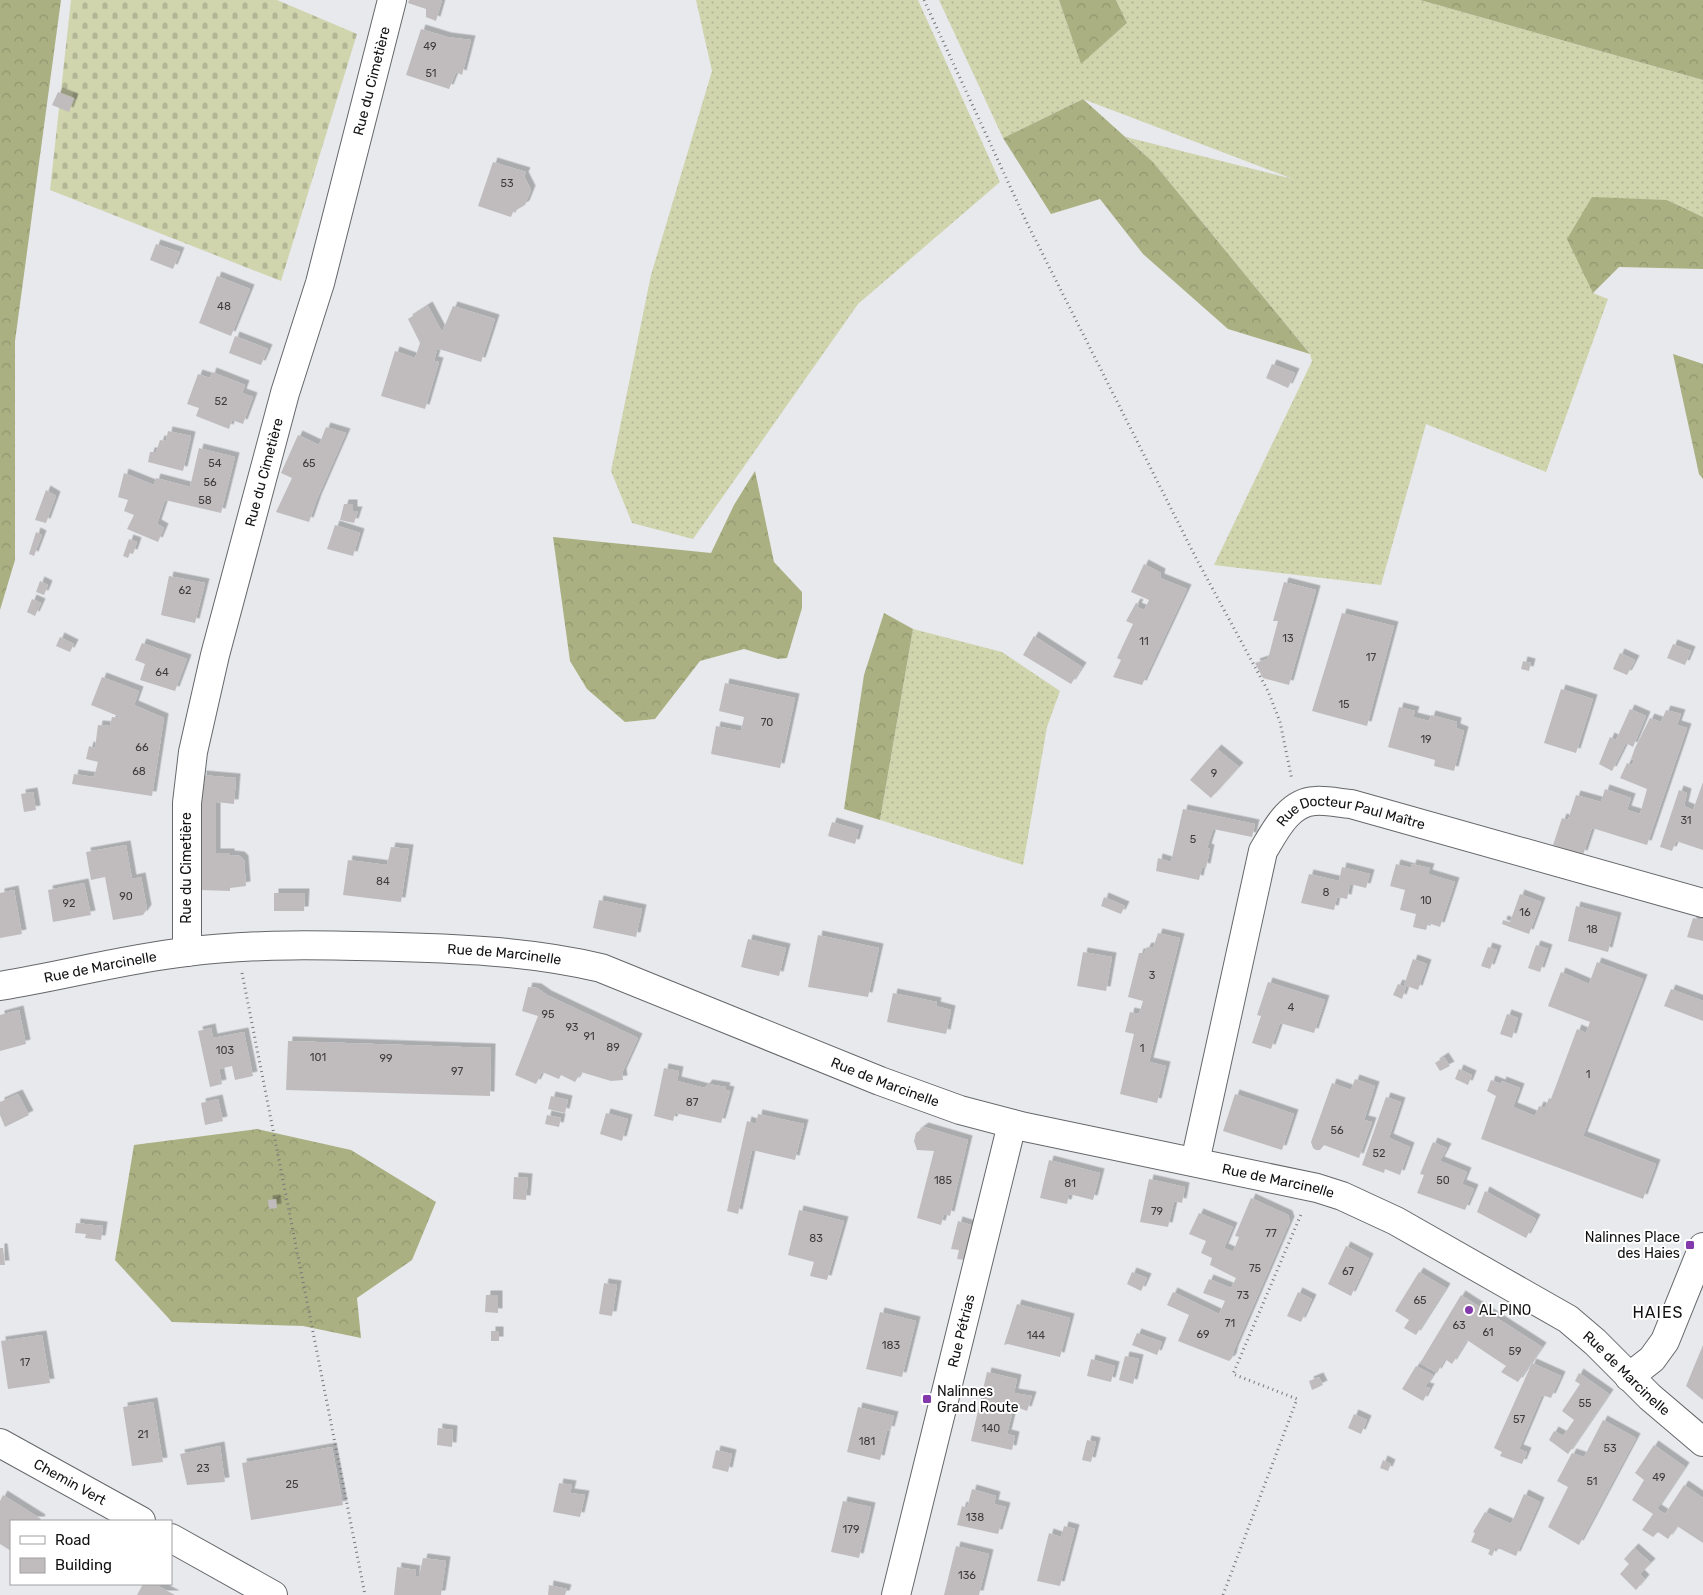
<svg xmlns="http://www.w3.org/2000/svg" width="1703" height="1595" viewBox="0 0 1703 1595" font-family="Rubik,sans-serif">
<style>
.grass{fill:url(#grass-dots)}
.forest{fill:url(#forest-crowns)}
.cemetery{fill:url(#cemetery-stones)}
.building{fill:#c0bcbe;filter:url(#shadow)}
.lines{fill:none;stroke-linecap:round;stroke-linejoin:round}
.minor-casing{stroke:#65676a;stroke-width:30}
.path{stroke:#77787a;stroke-width:3;stroke-dasharray:1 4;stroke-linecap:butt}
.minor{stroke:#fff;stroke-width:28}
.poi-dot{fill:#8339ab;stroke:#fff;stroke-width:2}
.labels{text-anchor:middle;stroke-width:4;stroke-linejoin:round;paint-order:stroke}
.number-label{font-size:11px;fill:#3e3c3e}
.street-label{font-size:14px;fill:#121213;stroke:#fff}
.poi-label{font-size:14px;fill:#121213;stroke:#fff;text-anchor:start}
.quarter-label{font-size:16px;letter-spacing:1px;fill:#121213;stroke:#fff}
</style>
<defs>
<pattern id="grass-dots" width="8" height="8" patternUnits="userSpaceOnUse" patternTransform="scale(1.25)"><rect width="8" height="8" fill="#d0d5ae"/><path d="M2 2h.1M6 6h.1" fill="none" stroke="#b2b695" stroke-width="1.8" stroke-linecap="round"/></pattern>
<pattern id="forest-crowns" width="20" height="18" patternUnits="userSpaceOnUse" patternTransform="scale(1.25)"><rect width="20" height="18" fill="#aab082"/><path d="M2 6a3 3 0 1 1 6 0M12 15a3 3 0 1 1 6 0" fill="none" stroke="#91966f"/></pattern>
<pattern id="cemetery-stones" width="16" height="16" patternUnits="userSpaceOnUse" patternTransform="scale(1.25)"><rect width="16" height="16" fill="#d0d5ae"/><path d="M2 7V4a2 2 0 0 1 4 0v3zM10 15v-3a2 2 0 0 1 4 0v3z" fill="#b2b695"/></pattern>
<filter id="shadow"><feDropShadow dx="4.5" dy="-4.5" stdDeviation="0" flood-color="#0004"/></filter>
</defs>
<rect width="100%" height="100%" fill="#e7e9ec"/>
<path class="grass" d="M696 0H918L1000 182 858 304 693 539 632 523 611 471 651 275 712 71Z
M939 0H1059L1081 63 1127 23 1116 0H1420L1703 80V217L1667 200 1593 293 1608 299 1546 472 1426 424 1381 585 1214 565 1312 361 1310 354 1153 162 1126 137 1293 179 1083 99 1003 138Z
M913 629 1002 652 1060 691 1047 727 1023 865 880 820Z"/>
<path class="forest" d="M0 0H61L15 341V560L0 610Z
M1059 0H1116L1127 23 1081 64Z
M1420 0H1703V80Z
M1083 99 1153 162 1310 354 1228 329 1143 254 1100 199 1051 214 1003 138Z
M1592 197 1667 200 1703 217V269L1619 267 1593 293 1567 239Z
M1673 354 1703 364V479L1699 474Z
M755 471 774 562 802 592V608L787 658 778 659 744 649 700 661 655 719 625 722 587 689 570 661 553 537 711 553 734 505Z
M884 613 913 629 880 820 844 809 864 675Z
M257 1129 351 1150 436 1202 412 1260 357 1298 361 1338 303 1326 172 1322 115 1260 134 1145Z"/>
<path class="cemetery" d="M71 0H277L357 34 281 281 50 190Z"/>
<path class="building" d="M409 0H442L436 21 426 17V9L408 3Z
M421 29 447 37 471 40 462 75 456 72 449 89 406 75Z
M58 92 74 98 69 112 52 105Z
M493 162 526 172 524 176 531 190 525 205 513 212 511 217 478 206Z
M156 244 180 252 173 269 150 260Z
M217 276 250 289 231 336 199 323Z
M428 306 442 332 453 306 495 319 481 362 439 349 437 350 434 361 439 362 425 409 381 396 395 351 415 358 420 343 408 319Z
M235 336 268 349 261 365 229 353Z
M1272 364 1295 373 1288 388 1266 378Z
M212 372 245 385 242 393 253 397 243 424 232 420 229 429 196 416 199 408 187 404 198 374 210 378Z
M326 427 346 433 317 499 309 522 276 512 292 478 281 473 298 435 319 445Z
M168 431 191 436 183 471 148 462 150 452H156L160 440 166 441Z
M199 448 235 457 221 513 165 500 157 524 164 528 158 542 127 529 134 515 124 511 128 500 118 497 124 473 154 485 156 478 190 487Z
M46 490 56 496 46 523 35 520Z
M344 504H353V511H358L354 523 340 520Z
M335 525 360 533 353 556 327 549Z
M36 532 42 535 34 556 29 554Z
M129 539 137 542 133 554 130 553 128 558 123 556Z
M1144 564 1161 573 1160 578 1187 589 1142 685 1113 677 1121 660 1117 658 1133 624 1126 621 1136 603 1139 604 1137 607 1144 610 1149 600 1131 592Z
M169 576 205 583 195 623 161 615Z
M40 581 48 585 44 595 36 592Z
M1284 582 1316 590 1289 685 1263 678 1255 663 1267 659 1269 655 1278 621H1273Z
M32 599 41 603 35 616 27 612Z
M1342 613 1394 626 1367 726 1312 711Z
M1034 636 1082 667 1071 684 1023 655Z
M60 637 74 644 70 652 56 646Z
M142 643 187 659 175 691 140 680 145 664 135 660Z
M1673 644 1691 651 1685 665 1667 658Z
M1620 653 1635 660 1627 675 1613 669Z
M1523 661 1531 663 1529 671 1521 669Z
M102 677 139 691 134 705 164 718 152 796 72 784 74 774 94 777 98 762 86 759 89 746 95 748 98 725 110 726 112 717 123 718 91 705Z
M725 683 795 698 780 768 711 754 716 726 741 731 744 717 719 711Z
M1561 689 1593 699 1576 753 1544 743Z
M1399 707 1415 711 1413 717 1429 721 1431 715 1457 722 1456 728 1464 731 1454 771 1434 766 1435 760 1388 747Z
M1630 709 1646 716 1633 747 1626 743 1612 771 1599 764 1610 737 1616 740Z
M1666 710 1681 714 1677 725 1687 728 1647 845 1592 828 1583 855 1553 845 1562 818 1568 820 1576 795 1601 802 1605 789 1631 798 1627 810 1640 814 1647 789 1620 778 1627 763 1632 765 1634 760 1631 759 1635 748 1650 718 1661 722Z
M1217 749 1239 767 1211 798 1190 780Z
M202 775 236 778 234 804 216 802V853H230V855L240 856 244 860 246 886 230 888V891L200 890Z
M1703 782V850L1676 841 1672 851 1660 847 1679 790 1687 793 1684 806 1693 810Z
M33 792 36 810 24 812 21 794Z
M1183 809 1255 824 1252 837 1213 829 1207 848 1210 849 1206 868 1202 867 1199 880 1156 871 1158 858 1171 862Z
M832 822 859 830 855 844 828 836Z
M126 845 132 879 141 877 147 909 143 915 113 920 105 877 91 880 86 852Z
M391 847 409 849 401 902 343 895 348 860 387 865Z
M1396 864 1411 868 1412 864 1430 868 1428 874 1455 882 1440 927 1428 923 1426 930 1413 927 1416 914 1400 910 1405 890 1390 886Z
M1342 867 1370 874 1366 888 1350 884 1347 899 1337 897 1334 910 1301 903 1309 874 1339 881Z
M84 883 91 915 53 922 48 890Z
M14 890 22 934 0 938V893Z
M274 893H305L304 911H274Z
M1520 894 1541 902 1529 934 1502 924 1503 920 1510 922Z
M1104 897 1125 906 1121 914 1101 906Z
M599 900 642 909 636 937 593 928Z
M1576 906 1617 917 1608 952 1568 941Z
M1693 918 1703 920V941L1687 937Z
M1158 933 1180 938 1149 1062 1166 1066 1157 1103 1120 1094 1134 1034 1125 1032 1130 1012 1139 1014 1143 1001 1128 997 1139 953H1144L1147 947 1153 948Z
M818 935 879 948 868 997 808 987Z
M748 939 786 948 779 976 741 967Z
M1536 945 1548 949 1540 972 1528 968Z
M1488 947 1497 950 1490 969 1481 966Z
M1083 952 1112 957 1106 991 1077 986Z
M1413 959 1427 964 1418 990 1404 985Z
M1597 962 1643 979 1583 1136 1656 1164 1643 1199 1481 1139 1496 1096 1487 1091 1491 1080 1501 1084 1502 1081 1520 1088 1513 1107 1535 1116 1539 1106 1545 1108 1549 1098 1551 1099 1577 1029 1586 1033 1590 1022 1548 1006 1561 972 1589 984Z
M1268 982 1325 1000 1314 1033 1280 1023 1271 1049 1252 1043 1261 1016 1257 1015Z
M1398 984 1406 987 1402 999 1393 995Z
M528 987 537 988 547 995 638 1038 622 1073 623 1080 611 1081 581 1072 575 1082 561 1075 559 1079 542 1072 536 1084 515 1075 538 1016 522 1011Z
M1671 989 1703 1001V1021L1664 1006Z
M893 993 937 1002 936 1006 951 1010 946 1034 887 1022Z
M19 1010 26 1044 0 1051V1015Z
M1507 1014 1518 1018 1512 1038 1500 1034Z
M211 1028 213 1038 244 1032 253 1076 235 1080 232 1066 219 1069 222 1084 210 1087 198 1031Z
M288 1041 491 1048 490 1096 286 1090Z
M1444 1057 1450 1066 1440 1071 1435 1063Z
M664 1068 679 1071 677 1081 705 1088 708 1084 726 1087 725 1090 730 1091 721 1123 675 1113 673 1121 654 1116Z
M1459 1069 1472 1075 1468 1085 1455 1079Z
M1355 1079 1375 1086 1364 1120 1372 1122 1359 1158 1324 1145 1320 1150H1316L1313 1148 1311 1142 1332 1083 1351 1090Z
M18 1094 29 1115 5 1127 0 1115V1102Z
M1235 1094 1294 1114 1282 1150 1223 1131Z
M551 1096 568 1100 565 1113 548 1109Z
M1386 1097 1401 1102 1389 1138 1410 1147 1400 1175 1385 1169 1384 1173 1362 1165Z
M218 1099 223 1121 205 1125 201 1103Z
M606 1113 628 1119 622 1141 600 1134Z
M758 1114 804 1124 795 1160 752 1150 738 1214 727 1211 747 1121 756 1124Z
M547 1115 561 1118 559 1127 545 1124Z
M924 1127 968 1140 950 1216 944 1214 941 1225 917 1218 934 1151 917 1150 914 1141 916 1133Z
M1433 1142 1447 1148 1440 1161 1467 1172 1462 1184 1474 1189 1465 1210 1417 1193 1424 1175 1420 1174Z
M1049 1160 1100 1173 1093 1200 1069 1194 1067 1204 1040 1198Z
M514 1177 528 1178 526 1200 513 1199Z
M1149 1179 1185 1187 1182 1203 1174 1201 1168 1227 1140 1222Z
M1485 1191 1536 1219 1526 1238 1477 1212Z
M1251 1198 1288 1215 1290 1221 1234 1350 1232 1358 1229 1361 1178 1341 1189 1315 1167 1305 1173 1292 1219 1314 1225 1301 1203 1293 1209 1279 1231 1288 1236 1278 1210 1265 1212 1258 1201 1253 1206 1241 1189 1234 1199 1213 1233 1227 1224 1248 1233 1252 1239 1237 1235 1236Z
M276 1199 277 1208 269 1209 268 1200Z
M799 1210 844 1221 827 1280 810 1276 814 1262 788 1255Z
M958 1221 974 1226 965 1260 957 1259 959 1250 951 1249Z
M76 1223 103 1226 101 1240 85 1238 86 1234 75 1233Z
M1346 1246 1369 1258 1351 1296 1328 1284Z
M0 1248H3L5 1265H0Z
M1132 1272 1147 1278 1141 1291 1127 1284Z
M1419 1272 1446 1288 1416 1335 1404 1328 1409 1320 1395 1311Z
M604 1283 617 1285 612 1316 599 1314Z
M1298 1292 1312 1299 1301 1322 1287 1316Z
M486 1295H498V1313L485 1312Z
M1461 1295 1542 1347 1518 1382 1501 1372 1506 1366 1467 1340 1452 1364 1445 1359 1437 1373 1420 1363Z
M1017 1304 1070 1318 1060 1357 1008 1344 1004 1345Z
M880 1312 916 1321 902 1377 866 1369Z
M491 1331H499V1341H491Z
M1137 1333 1162 1342 1157 1355 1132 1345Z
M42 1335 50 1383 8 1389 1 1341Z
M1703 1345V1400L1686 1386Z
M1125 1356 1139 1359 1133 1384 1119 1380Z
M1091 1359 1115 1366 1111 1382 1087 1376Z
M1532 1363 1561 1376 1551 1398 1542 1395 1519 1449 1527 1452 1522 1464 1500 1456 1502 1452 1494 1448Z
M1416 1366 1433 1375 1425 1387 1430 1388 1423 1401 1402 1389Z
M987 1372 1017 1379 1014 1393 1032 1396 1027 1411 1014 1406 1007 1434 1015 1436 1012 1450 971 1441Z
M1579 1373 1609 1394 1568 1454 1549 1440 1554 1431 1563 1436 1574 1420 1562 1411 1580 1384 1575 1381Z
M1319 1377 1323 1385 1312 1390 1309 1381Z
M153 1402 163 1462 132 1466 123 1407Z
M858 1407 894 1416 890 1431 887 1430 880 1460 847 1452Z
M1354 1414 1367 1420 1361 1434 1348 1428Z
M1603 1420 1636 1438 1579 1545 1548 1527 1568 1487 1557 1481 1572 1453 1584 1457Z
M438 1428 453 1430 452 1447 437 1445Z
M1087 1440 1096 1442 1091 1462 1082 1460Z
M1654 1445 1685 1467 1657 1509 1665 1514 1684 1485 1703 1498V1543L1677 1526 1668 1539 1658 1532 1653 1537 1642 1530 1653 1514 1632 1500 1644 1480 1635 1473Z
M220 1446 225 1482 187 1485 180 1454Z
M332 1447 343 1505 251 1520 242 1463Z
M716 1450 732 1454 728 1472 712 1468Z
M1383 1460 1391 1464 1388 1471 1380 1468Z
M559 1483 572 1485 570 1493 585 1495 580 1517 553 1512Z
M972 1489 996 1496 994 1504 1006 1507 998 1534 957 1525 962 1506 967 1508Z
M1524 1494 1540 1502 1516 1556 1500 1549H1495L1492 1556 1488 1554 1490 1550 1471 1542 1475 1533 1473 1532 1485 1512 1511 1524Z
M3 1495 41 1519 40 1521H11V1551L0 1544V1501Z
M843 1501 871 1507 859 1558 831 1552Z
M1064 1526 1075 1529 1060 1586 1037 1581 1049 1533 1061 1537Z
M956 1546 989 1554 979 1595H944Z
M1634 1548 1651 1563 1640 1574 1645 1579 1636 1590 1620 1574 1629 1564 1624 1559Z
M423 1558 446 1561 441 1595H394L397 1567 416 1570 415 1576H419Z
M143 1584H160L158 1586 175 1595H137Z
M549 1585 567 1589 565 1595H548Z"/>
<g class="lines">
<g class="minor-casing">
<g id="minor">
<path id="s1" d="M187 952V803L193 752 215 655 285 393 320 283 392 0"/>
<path id="s2" d="M0 986C62 976 124 959 186 952 257 943 327 945 398 947 467 949 534 952 601 968L880 1081 960 1110 1025 1127 1317 1188 1342 1196 1396 1221 1568 1319 1595 1342 1650 1397 1703 1442"/>
<path id="s3" d="M1195 1162 1263 851C1275 831 1289 802 1315 801 1327 800 1339 803 1351 804L1703 903"/>
<path d="M1629 1377 1652 1359 1665 1341 1703 1247"/>
<path id="s4" d="M0 1443 141 1521"/>
<path d="M171 1538 273 1595"/>
<path id="s5" d="M896 1595 1012 1124"/>
</g>
</g>
<path class="path" d="M924 0 1026 221 1197 560 1268 691 1280 722 1292 780
M242 973 365 1595
M1223 1595 1297 1399 1233 1374 1302 1212"/>
<use href="#minor" class="minor"/>
</g>
<g class="poi-dot">
<rect x="1685" y="1240" width="10" height="10" rx="2.5"/>
<circle cx="1469" cy="1310" r="5"/>
<rect x="922" y="1394" width="10" height="10" rx="2.5"/>
</g>
<g class="labels">
<g class="number-label">
<text x="430" y="50">49</text>
<text x="431" y="77">51</text>
<text x="507" y="187">53</text>
<text x="224" y="310">48</text>
<text x="221" y="405">52</text>
<text x="215" y="467">54</text>
<text x="309" y="467">65</text>
<text x="210" y="486">56</text>
<text x="205" y="504">58</text>
<text x="185" y="594">62</text>
<text x="1288" y="642">13</text>
<text x="1144" y="645">11</text>
<text x="1371" y="661">17</text>
<text x="162" y="676">64</text>
<text x="1344" y="708">15</text>
<text x="767" y="726">70</text>
<text x="1426" y="743">19</text>
<text x="142" y="751">66</text>
<text x="139" y="775">68</text>
<text x="1214" y="777">9</text>
<text x="1686" y="824">31</text>
<text x="1193" y="843">5</text>
<text x="383" y="885">84</text>
<text x="1326" y="896">8</text>
<text x="126" y="900">90</text>
<text x="1426" y="904">10</text>
<text x="69" y="907">92</text>
<text x="1525" y="916">16</text>
<text x="1592" y="933">18</text>
<text x="1152" y="979">3</text>
<text x="1291" y="1011">4</text>
<text x="548" y="1018">95</text>
<text x="572" y="1031">93</text>
<text x="589" y="1040">91</text>
<text x="613" y="1051">89</text>
<text x="1142" y="1052">1</text>
<text x="225" y="1054">103</text>
<text x="318" y="1061">101</text>
<text x="386" y="1062">99</text>
<text x="457" y="1075">97</text>
<text x="1588" y="1078">1</text>
<text x="692" y="1106">87</text>
<text x="1337" y="1134">56</text>
<text x="1379" y="1157">52</text>
<text x="943" y="1184">185</text>
<text x="1443" y="1184">50</text>
<text x="1070" y="1187">81</text>
<text x="1157" y="1215">79</text>
<text x="1271" y="1237">77</text>
<text x="816" y="1242">83</text>
<text x="1255" y="1272">75</text>
<text x="1348" y="1275">67</text>
<text x="1243" y="1299">73</text>
<text x="1420" y="1304">65</text>
<text x="1230" y="1327">71</text>
<text x="1459" y="1329">63</text>
<text x="1488" y="1336">61</text>
<text x="1203" y="1338">69</text>
<text x="1036" y="1339">144</text>
<text x="891" y="1349">183</text>
<text x="1515" y="1355">59</text>
<text x="25" y="1366">17</text>
<text x="1585" y="1407">55</text>
<text x="1519" y="1423">57</text>
<text x="991" y="1432">140</text>
<text x="143" y="1438">21</text>
<text x="867" y="1445">181</text>
<text x="1610" y="1452">53</text>
<text x="203" y="1472">23</text>
<text x="1659" y="1481">49</text>
<text x="1592" y="1485">51</text>
<text x="292" y="1488">25</text>
<text x="975" y="1521">138</text>
<text x="851" y="1533">179</text>
<text x="967" y="1579">136</text>
</g>
<g class="street-label">
<text dy="5" stroke="none"><textPath href="#s1" startOffset="895">Rue du Cimetière</textPath></text>
<text dy="5" stroke="none"><textPath href="#s1" startOffset="489">Rue du Cimetière</textPath></text>
<text dy="5" stroke="none"><textPath href="#s3" startOffset="428">Rue Docteur Paul Maître</textPath></text>
<text transform="translate(186 868) rotate(-90)" y="5">Rue du Cimetière</text>
<text dy="5" stroke="none"><textPath href="#s2" startOffset="508">Rue de Marcinelle</textPath></text>
<text dy="5" stroke="none"><textPath href="#s2" startOffset="102">Rue de Marcinelle</textPath></text>
<text dy="5" stroke="none"><textPath href="#s2" startOffset="912">Rue de Marcinelle</textPath></text>
<text dy="5" stroke="none"><textPath href="#s2" startOffset="1318">Rue de Marcinelle</textPath></text>
<text dy="5" stroke="none"><textPath href="#s5" startOffset="272">Rue Pétrias</textPath></text>
<text dy="5" stroke="none"><textPath href="#s2" startOffset="1721">Rue de Marcinelle</textPath></text>
<text dy="5" stroke="none"><textPath href="#s4" startOffset="80">Chemin Vert</textPath></text>
</g>
<g class="poi-label">
<text x="1680" y="1242" text-anchor="end">Nalinnes Place<tspan x="1680" dy="16">des Haies</tspan></text>
<text x="1479" y="1315">AL PINO</text>
<text x="937" y="1396">Nalinnes<tspan x="937" dy="16">Grand Route</tspan></text>
</g>
<g class="quarter-label">
<text x="1658" y="1318">HAIES</text>
</g>
</g>
<rect x="10" y="1520" width="162" height="65" fill="#ffffff" stroke="#a0a0a1"/>
<rect x="20" y="1536" width="25" height="8" fill="#ffffff" stroke="#a0a0a1"/>
<text x="55" y="1545" font-size="15" fill="#121213">Road</text>
<rect x="20" y="1558" width="25" height="15" fill="#c0bcbe" stroke="#a0a0a1"/>
<text x="55" y="1570" font-size="15" fill="#121213">Building</text>
</svg>
